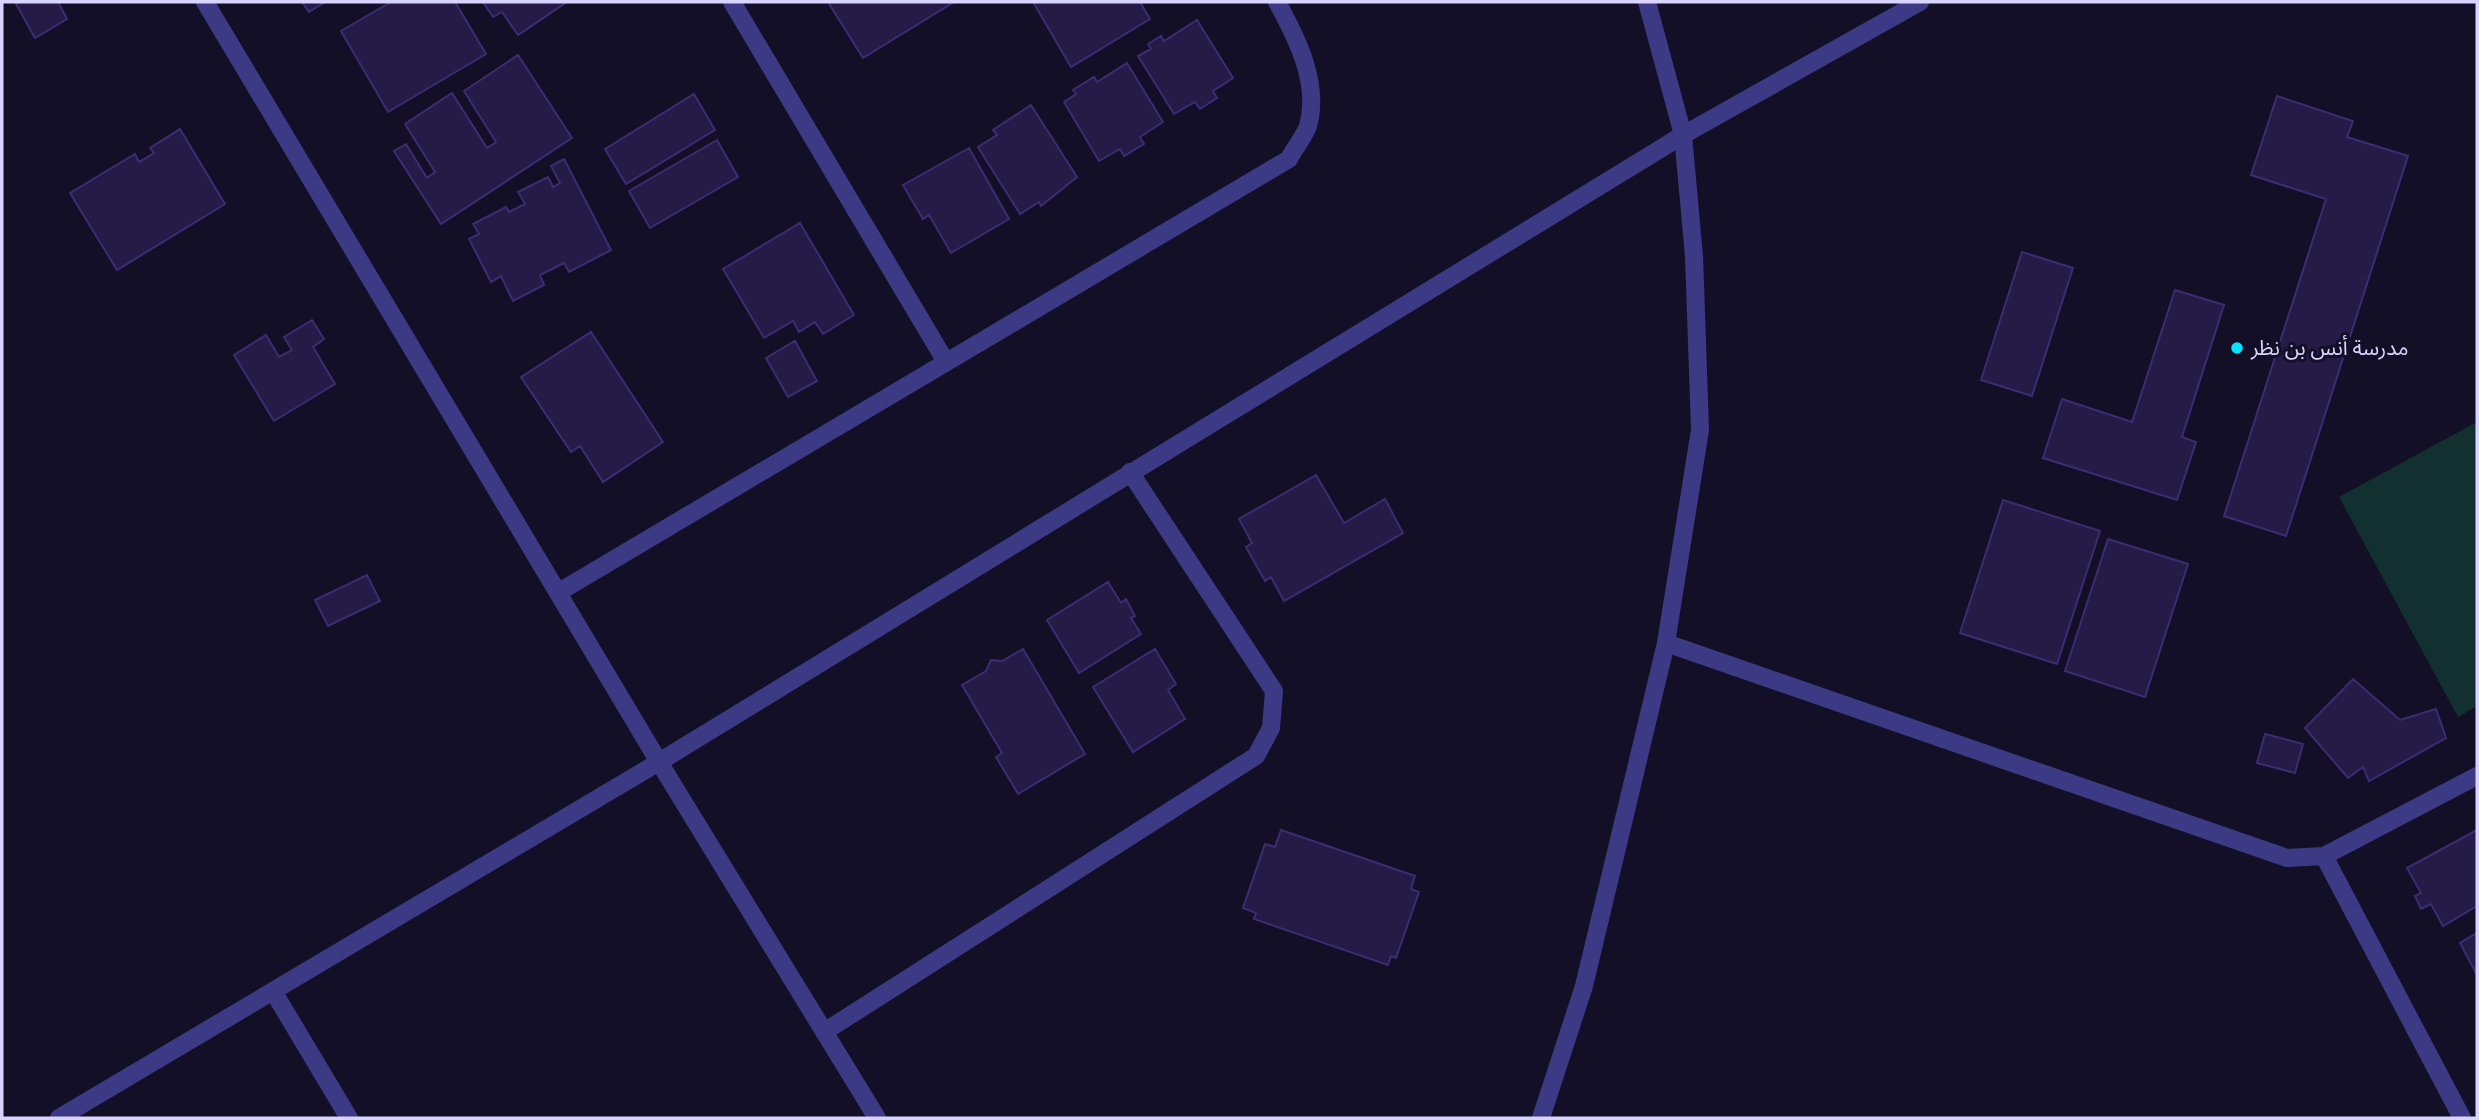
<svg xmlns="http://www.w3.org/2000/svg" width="2479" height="1120" viewBox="0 0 2479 1120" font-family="'Roboto Condensed','Noto Sans Arabic',sans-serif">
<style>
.grass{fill:#12302f}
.building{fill:#241b47;stroke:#3b2d73;stroke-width:2}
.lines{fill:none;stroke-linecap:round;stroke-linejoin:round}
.minor{stroke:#3d3a85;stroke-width:18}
.tertiary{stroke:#3d3a85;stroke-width:18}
.poi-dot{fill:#00e5ff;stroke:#130f26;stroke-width:2.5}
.labels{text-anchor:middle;stroke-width:6;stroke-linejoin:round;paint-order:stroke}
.poi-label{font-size:21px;fill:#d9d4ff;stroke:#130f26;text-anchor:start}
</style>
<rect width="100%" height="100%" fill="#130f26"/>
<path class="grass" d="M2475 423 2477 428V706L2458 717 2339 497Z"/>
<path class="building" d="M20 2H58L67 19 35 38 16 4Z
M302 2H325L309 12Z
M391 2H455L486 54 388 112 341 31Z
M483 2H567L518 35 502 12 493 17Z
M828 2H954L863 58Z
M1033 2H1140L1150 19 1071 67Z
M1197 20 1233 78 1213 91 1217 98 1200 109 1195 102 1174 114 1138 56 1151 49 1148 44 1161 36 1164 41Z
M518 55 572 138 441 224 394 151 406 144 427 178 435 172 405 124 452 93 487 148 496 142 464 91Z
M1127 63 1163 122 1140 137 1144 144 1124 156 1120 149 1099 161 1064 102 1076 94 1073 90 1094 77 1097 82Z
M694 94 715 130 626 184 605 149Z
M2277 96 2353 121 2347 137 2408 156 2286 536 2224 516 2326 199 2251 175Z
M1031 105 1077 177 1041 206 1039 202 1020 214 978 147 997 135 993 130Z
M180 129 225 204 117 270 70 193 135 154 139 162 154 153 150 148Z
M717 140 738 177 650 228 629 191Z
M969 148 1009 219 951 253 929 215 923 219 903 185Z
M564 159 611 250 569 272 564 263 540 275 544 285 513 301 501 276 491 282 469 239 479 234 473 224 506 207 509 212 525 204 518 192 548 177 553 187 560 183 551 166Z
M800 223 854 315 823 334 815 322 799 332 793 321 764 338 723 269Z
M2022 252 2073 268 2032 396 1981 380Z
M2175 290 2224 305 2182 437 2196 442 2177 500 2043 458 2062 399 2132 422Z
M312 320 324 339 313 347 335 384 274 421 234 355 266 335 279 357 292 350 284 337Z
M591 332 663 442 603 482 580 446 571 452 521 377Z
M795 341 817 381 788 397 766 358Z
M1316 475 1344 523 1385 499 1403 533 1284 601 1271 577 1265 581 1246 547 1252 543 1239 519Z
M2003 500 2100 531 2057 664 1960 633Z
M2108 539 2188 564 2145 697 2065 671Z
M367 575 380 601 328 626 315 600Z
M1108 582 1121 603 1126 599 1135 616 1131 618 1141 634 1079 673 1047 620Z
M1023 649 1085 754 1018 794 996 757 1002 753 962 685 986 671 991 660 1002 661Z
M1155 649 1176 684 1168 690 1185 719 1133 752 1093 687Z
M2353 679 2400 720 2436 709 2446 738 2369 781 2363 767 2348 778 2305 728Z
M2265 734 2303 744 2295 773 2257 763Z
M1281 830 1415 876 1411 889 1419 892 1396 958 1391 956 1388 965 1254 919 1256 913 1243 908 1265 844 1275 847Z
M2477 830V906L2443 926 2431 904 2421 909 2415 896 2421 893 2407 868Z
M2477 933V975L2460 943Z"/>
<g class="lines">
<path class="minor" d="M205 2 659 762 877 1118
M732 2 946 362
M559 592 1289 159C1294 149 1304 137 1308 126 1320 84 1297 38 1277 2
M1666 643 2287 858 2324 856 2477 776
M2324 856 2462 1118
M273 991 349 1118
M824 1032 1256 756 1271 728 1274 691 1130 472
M59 1118 659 762 1683 135"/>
<path class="tertiary" d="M1683 135 1920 2
M1541 1118 1584 986 1666 643 1700 430 1694 256 1683 135 1647 2"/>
</g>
<circle class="poi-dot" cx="2237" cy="348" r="7"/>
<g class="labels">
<g class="poi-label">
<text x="2251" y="355">مدرسة أنس بن نظر</text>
</g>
</g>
<rect width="2479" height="1120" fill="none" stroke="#d9d4ff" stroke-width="7"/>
</svg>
